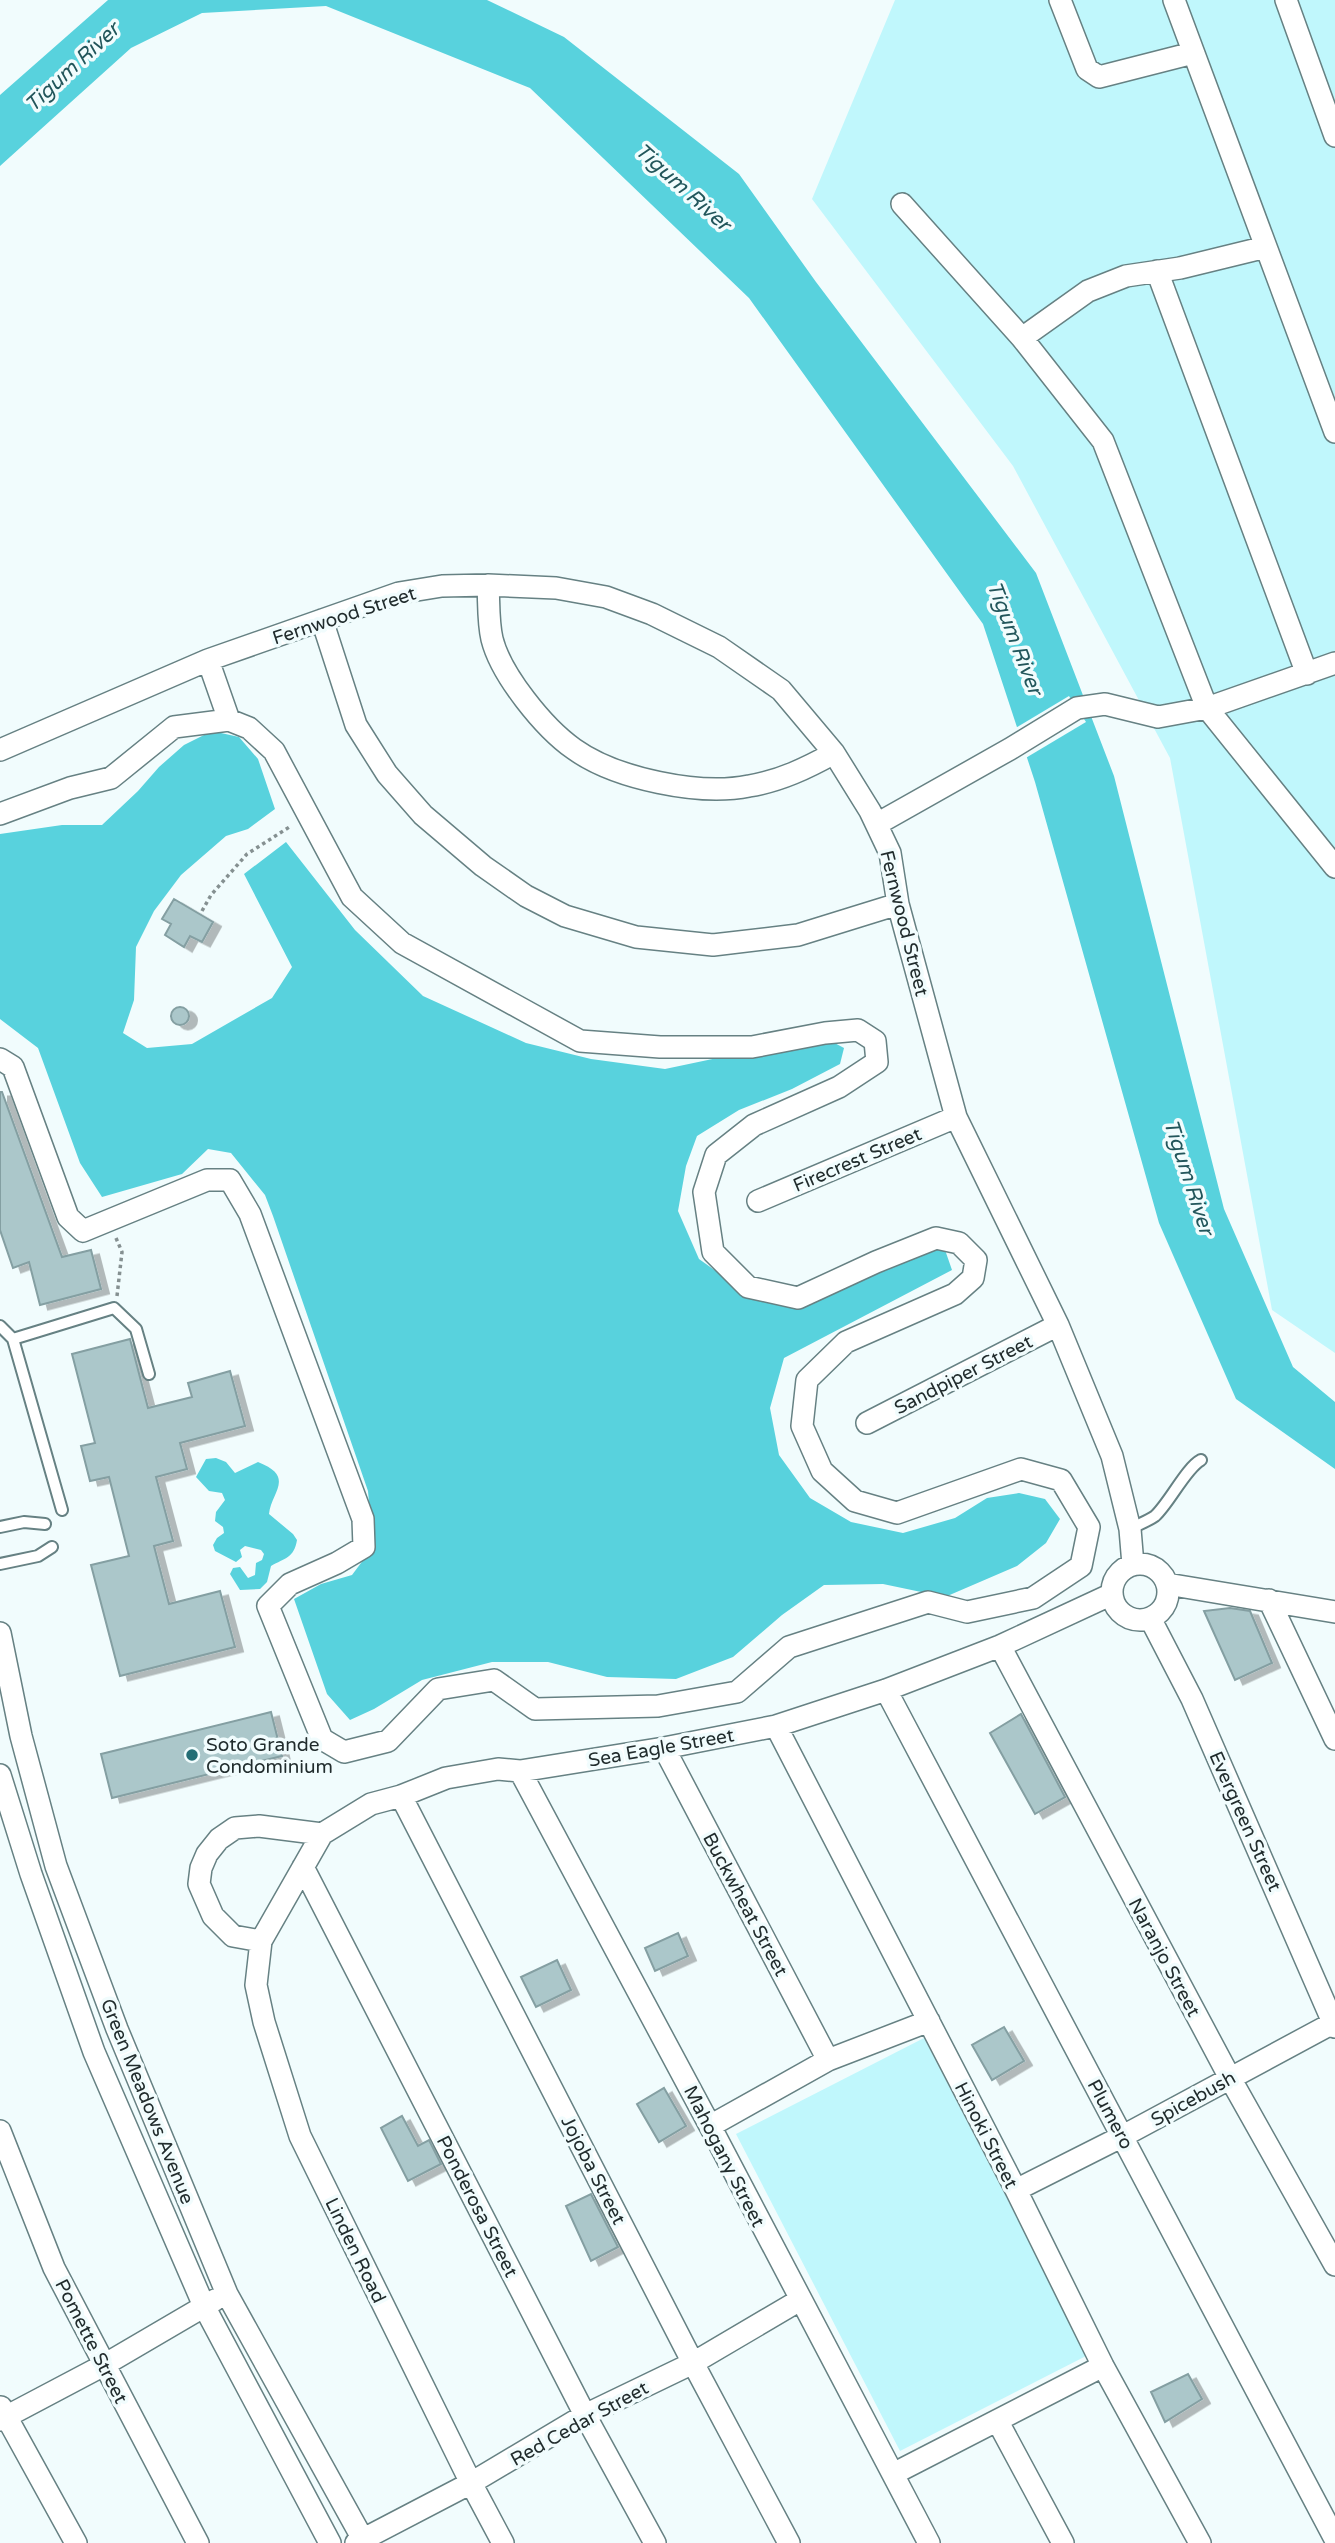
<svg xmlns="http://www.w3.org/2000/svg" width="1335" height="2543" viewBox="0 0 1335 2543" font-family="'Varela Round',sans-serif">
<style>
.green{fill:#c0f7fc}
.water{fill:#58d2dd}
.pier{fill:#f1fcfd}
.building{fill:#abc7ca;stroke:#849fa2;stroke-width:2;filter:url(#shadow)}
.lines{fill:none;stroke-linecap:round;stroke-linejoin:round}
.lane-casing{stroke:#668183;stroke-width:14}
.street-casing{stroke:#668183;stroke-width:24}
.path{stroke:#859091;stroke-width:3.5;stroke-dasharray:3.5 3.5;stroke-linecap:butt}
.lane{stroke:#fff;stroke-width:10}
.street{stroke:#fff;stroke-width:21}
.poi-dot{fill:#236e75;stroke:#f1fcfd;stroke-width:2.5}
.labels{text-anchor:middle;stroke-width:7;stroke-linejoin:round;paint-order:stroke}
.street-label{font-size:19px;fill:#212c2d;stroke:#f1fcfd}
.poi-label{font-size:19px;fill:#212c2d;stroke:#f1fcfd;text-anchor:start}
.water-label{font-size:21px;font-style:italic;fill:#22565b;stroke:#f1fcfd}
</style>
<defs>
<filter id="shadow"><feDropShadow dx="8" dy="4.5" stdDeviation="0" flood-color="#0004"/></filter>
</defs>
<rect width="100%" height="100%" fill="#f1fcfd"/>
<path class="green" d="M895 0H1335V1353L1272 1310 1170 758 1013 466 812 199Z
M924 2038 1088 2355 900 2451 736 2134Z"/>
<path class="water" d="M108 0H487L564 37 739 174 816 282 1036 573 1114 776 1224 1209 1293 1367 1335 1402V1469L1236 1399 1159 1223 1035 782 983 624 749 298 530 88 326 6 202 13 131 48 0 166V95Z
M212 731 239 737 258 759 275 809 248 829 226 836 181 875 154 911 136 947 134 1000 123 1033 147 1048 192 1044 272 998 292 967 244 874 286 842 355 930 423 996 526 1043 591 1059 665 1069 741 1053 829 1040 844 1048 840 1064 792 1089 739 1110 697 1136 686 1166 678 1211 699 1259 751 1296 806 1305 888 1268 944 1247 952 1270 784 1358 770 1408 779 1455 810 1498 851 1522 903 1533 955 1518 987 1498 1019 1493 1045 1499 1060 1519 1046 1543 1017 1566 945 1597 883 1584 824 1585 782 1615 733 1657 676 1679 607 1677 548 1662H492L422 1680 374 1709 350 1720 327 1694 294 1599 321 1584 352 1575 373 1547 368 1491 273 1216 265 1195 231 1153 208 1149 182 1174 102 1197 80 1163 38 1048 0 1019V834L62 825H102L138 791 159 767 184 745Z
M216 1458 226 1462 235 1473 258 1462C296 1477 271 1492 269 1514L293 1534 297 1540C294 1558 285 1558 271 1566L267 1582 260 1589 240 1590 230 1574 233 1568 240 1567 248 1578 255 1575 256 1563 262 1560 264 1554 261 1550 245 1546 240 1550 242 1557 236 1562 215 1551 213 1545 217 1538 224 1533 223 1527 215 1521 216 1512 225 1500 222 1493 209 1491 196 1477 206 1459Z"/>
<path class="pier" d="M1069 696 1086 722 1024 759 1014 729Z"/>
<path class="building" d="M174 899 213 922 202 942 190 936 184 947 165 935 171 924 162 919Z
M171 1016a9 9 0 1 1 18 0a9 9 0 1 1-18 0Z
M0 1092H2L62 1257 91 1250 101 1289 40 1305 29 1262 13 1268 0 1230Z
M130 1339 148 1408 192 1397 188 1383 230 1371 245 1426 180 1443 187 1469 156 1477 173 1541 154 1546 169 1604 220 1591 235 1647 120 1676 91 1565 129 1556 109 1477 90 1481 81 1446 95 1443 72 1354Z
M1230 1608 1250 1611 1272 1663 1235 1680 1204 1611Z
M271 1712 282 1756 112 1798 101 1754Z
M1021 1714 1065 1797 1035 1814 990 1733Z
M678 1933 688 1956 655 1971 645 1948Z
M557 1960 571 1990 536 2007 521 1977Z
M1004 2027 1024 2061 992 2080 972 2045Z
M664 2088 686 2126 659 2142 637 2104Z
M402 2116 418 2146 429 2140 441 2164 408 2181 381 2128Z
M591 2194 618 2247 591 2261 566 2206Z
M1188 2374 1202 2399 1165 2422 1151 2392Z"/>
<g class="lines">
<g class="lane-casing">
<path id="lane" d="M0 1326 13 1339 62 1510
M13 1339 114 1308 136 1329 149 1374
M0 1527 24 1522 45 1524
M1130 1529C1137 1525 1148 1521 1155 1516 1170 1502 1186 1468 1201 1460
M0 1564 38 1556 52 1547"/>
</g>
<g class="street-casing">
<path id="street" d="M1060 0 1087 69 1099 77 1193 53
M1174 0 1335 432
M1286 0 1335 136
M902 204 1022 338 1103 441 1207 708 1335 867
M1157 271 1307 674
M1022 338 1088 291 1126 276 1180 268 1266 247
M488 585C489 602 488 622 492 639 501 675 544 728 574 749 616 779 700 796 749 786 780 781 807 768 834 753
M322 620 356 725 387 774 423 815 483 866 526 896 565 916 636 937 713 945 798 935 898 904
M0 750 208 660 399 593 442 586 488 585 556 588 606 597 652 614 719 647 781 690 834 753 870 811 890 853 898 904 956 1117 1058 1325 1112 1456 1130 1529 1133 1565
M0 814 70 788 111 778 174 727 229 720
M877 824 1010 749 1077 708 1105 704 1158 717 1207 708 1335 663
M0 1059 13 1067 68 1217 83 1231 207 1180H230L250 1214 363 1519 364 1547 337 1563 290 1584 268 1606 322 1739 344 1752 388 1741 438 1689 494 1680 535 1709 658 1706 737 1692 789 1647 928 1602 967 1612 1033 1598 1081 1566 1089 1527 1061 1480 1021 1469 897 1513 855 1501 822 1471 802 1426 807 1380 846 1342 955 1294 973 1278 976 1260 959 1243 936 1238 876 1262 798 1298 748 1287 713 1252 704 1192 716 1155 754 1125 839 1087 877 1062 875 1041 858 1030 825 1033 752 1047H660L580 1041 402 943 352 897 274 751 249 728 229 720 208 660
M758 1201 956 1117
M867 1423 1058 1325
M1112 1592a28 28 0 1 1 56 0a28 28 0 1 1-56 0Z
M1167 1584 1335 1612
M1269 1600 1335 1739
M1150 1618 1192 1699 1335 2027
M0 1633 21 1736 56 1866 117 2029 227 2294 365 2543
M1000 1646 1230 2078 1335 2265
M886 1690 1335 2539
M776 1726 1016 2190 1103 2366 1200 2543
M664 1748 828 2060
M520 1771 710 2126 929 2543
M0 1775 31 1874 94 2052 204 2306 330 2543
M401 1796 693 2363 789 2543
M303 1867 585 2415 655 2543
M261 1941 233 1936 213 1916 199 1884 201 1868 207 1854 219 1839 235 1828 259 1826 322 1834
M710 2126 828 2060 929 2021
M0 2131 54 2268 198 2543
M1016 2190 1123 2136 1333 2023
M1 2407 76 2543
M0 2420 104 2365 215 2300
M998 2422 1063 2543
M893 2474 1103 2366
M356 2543 471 2483 585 2415 693 2363 800 2300
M503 2543 471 2483 300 2136 264 2022 256 1985 261 1941 322 1834 371 1804 401 1796 446 1778 498 1769 520 1771 664 1748 776 1726 886 1690 1000 1646 1112 1594"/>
</g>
<path class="path" d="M202 911 211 895 247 854 291 826
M116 1238 122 1252 117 1296"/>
<use href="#lane" class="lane"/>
<use href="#street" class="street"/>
</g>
<circle class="poi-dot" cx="192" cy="1755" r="7"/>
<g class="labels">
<g class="street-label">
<text transform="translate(344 615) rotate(-18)" y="7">Fernwood Street</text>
<text transform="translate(905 923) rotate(76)" y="7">Fernwood Street</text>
<text transform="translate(857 1159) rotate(-23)" y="7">Firecrest Street</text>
<text transform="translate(963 1374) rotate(-27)" y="7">Sandpiper Street</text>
<text transform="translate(661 1747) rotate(-10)" y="7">Sea Eagle Street</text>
<text transform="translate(1246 1821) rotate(66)" y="7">Evergreen Street</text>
<text transform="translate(746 1904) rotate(62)" y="7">Buckwheat Street</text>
<text transform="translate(1165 1957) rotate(62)" y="7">Naranjo Street</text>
<text transform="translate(1193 2098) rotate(-29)" y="7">Spicebush</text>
<text transform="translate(148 2101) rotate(68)" y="7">Green Meadows Avenue</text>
<text transform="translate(1111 2114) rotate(62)" y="7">Plumero</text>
<text transform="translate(987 2135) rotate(63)" y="7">Hinoki Street</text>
<text transform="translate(725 2156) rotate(63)" y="7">Mahogany Street</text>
<text transform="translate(594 2170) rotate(63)" y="7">Jojoba Street</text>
<text transform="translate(478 2206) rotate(63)" y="7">Ponderosa Street</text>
<text transform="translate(356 2250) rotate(64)" y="7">Linden Road</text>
<text transform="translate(92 2341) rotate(63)" y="7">Pomette Street</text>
<text transform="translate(579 2423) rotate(-29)" y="7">Red Cedar Street</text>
</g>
<g class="poi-label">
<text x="206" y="1751">Soto Grande<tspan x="206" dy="22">Condominium</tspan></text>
</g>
<g class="water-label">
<text transform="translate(72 67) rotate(-43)" y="7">Tigum River</text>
<text transform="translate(683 187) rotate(42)" y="7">Tigum River</text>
<text transform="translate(1015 638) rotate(69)" y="7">Tigum River</text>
<text transform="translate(1189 1177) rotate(72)" y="7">Tigum River</text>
</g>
</g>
</svg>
